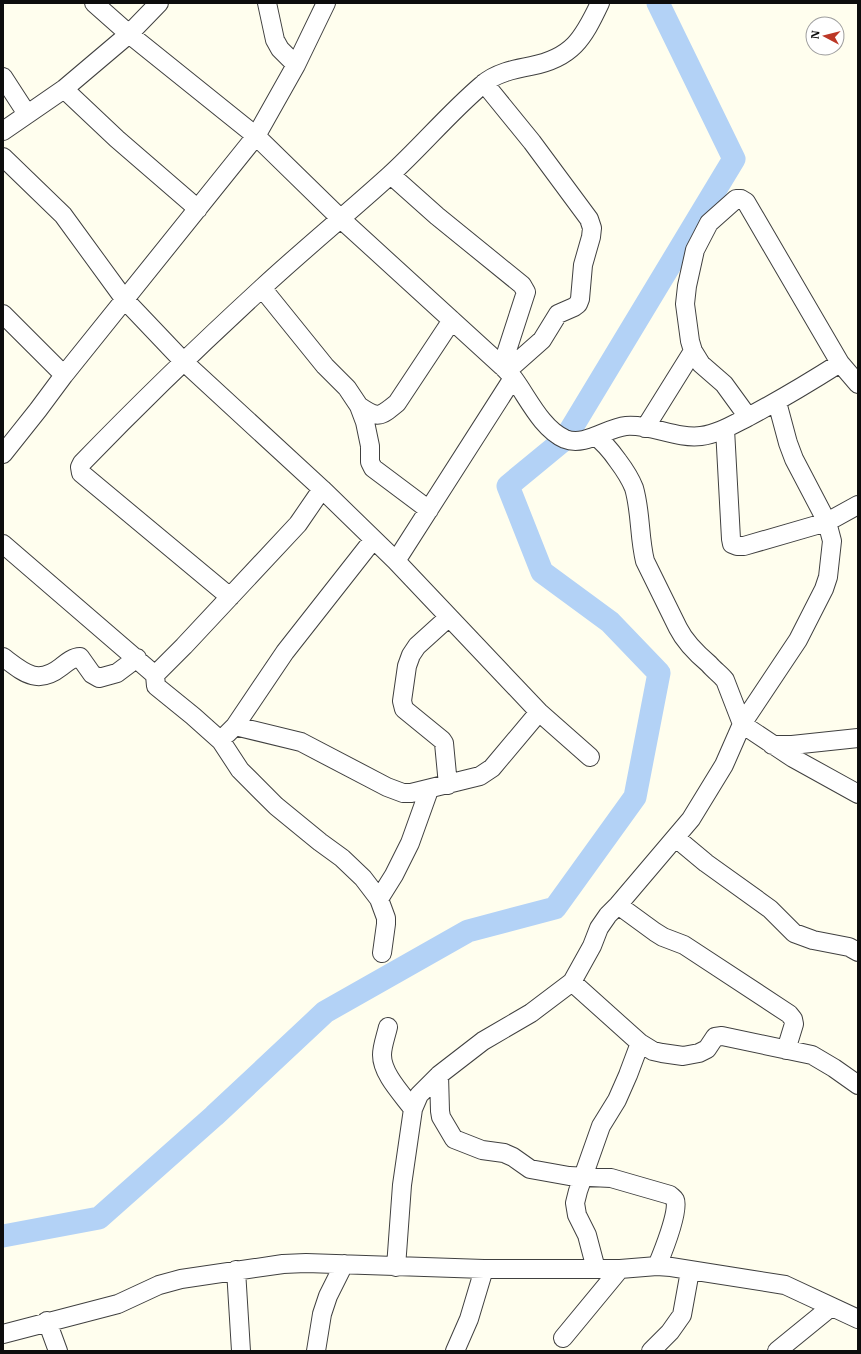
<svg xmlns="http://www.w3.org/2000/svg" width="861" height="1354" viewBox="0 0 861 1354" font-family="'IBM Plex Serif',serif">
<style>
.lines{fill:none;stroke-linecap:round;stroke-linejoin:round}
.river{stroke:#b3d2f6;stroke-width:23}
.minor-casing{stroke:#404040;stroke-width:20}
.minor{stroke:#fff;stroke-width:18}
</style>
<rect width="100%" height="100%" fill="#fffeee"/>
<g class="lines">
<path class="river" d="M3 1236 99 1218 214 1116 325 1012 468 931 555 908 635 797 659 673 610 622 542 572 508 486 565 439 734 159 658 3"/>
<g class="minor-casing">
<path id="minor" d="M94 3 129 34 256 136 341 219 502 366C506 370 511 375 514 379 528 398 542 429 565 439 585 447 606 428 626 426 651 424 676 439 701 436 718 434 734 424 748 417 780 400 810 382 840 363
M267 3 275 40 280 49 296 65
M3 77 27 114
M484 83 532 142 589 219 592 228 591 237 583 265 580 299 578 304 574 307 558 314 542 340 507 371
M64 89 117 139 198 209
M3 131 64 89 129 34 159 3
M3 157 63 215 125 300 183 361 322 489 396 561 539 712 590 757
M391 175 437 216 522 285 526 292 502 366
M262 288 325 366 347 388 359 406 365 422 370 446V462L373 468 429 510
M3 314 64 375
M359 406C378 419 380 417 397 403L452 320
M748 417 724 384 701 364 693 351 690 341 685 304 687 286 695 250 709 223 736 199H741L746 202 840 363 858 384
M645 428 693 351
M725 429 731 539 732 544 737 546H744L827 522 858 505
M595 436C605 443 611 451 618 461 624 469 630 478 634 488 641 512 639 537 645 561L678 628C685 642 696 653 709 664 714 670 720 674 725 680L742 724 793 758 858 794
M3 454 38 410 64 375 256 136 296 65 326 3
M322 489 298 524 184 646 155 675 156 686 193 716 221 741 240 770 276 806 320 842 342 858 363 878 379 899 386 918V924L382 953
M3 544 155 675
M396 561 513 378
M230 597 81 473 80 467 82 463C140 403 200 345 262 288 303 250 347 214 389 176 421 147 449 113 482 85 495 73 515 69 531 66 572 58 583 39 600 3
M3 657C23 672 37 686 61 667 66 663 73 657 80 657L92 674 99 678 117 673 137 658
M235 726 301 742 387 787 403 793H411L480 776 492 768 539 712
M227 734 235 726 285 652 373 540
M772 745H792L858 738
M448 785 444 743 442 740 404 709 402 701 407 666 411 655 417 646 449 617
M676 838 706 863 770 909 794 933 813 940 849 947 858 952
M379 899 394 875 410 843 429 790
M618 905 655 932 663 937 684 945 789 1014 793 1019 794 1024 786 1050
M572 982 640 1043 653 1051 662 1053 683 1056 699 1053 707 1049 715 1037 722 1036 812 1055 834 1068 858 1085
M388 1027C386 1036 382 1046 382 1055 382 1074 402 1094 413 1109
M439 1075 440 1111 441 1117 454 1139 482 1150 504 1153 513 1157 530 1169 569 1176 611 1178 670 1195C672 1197 674 1198 675 1200 680 1210 662 1254 657 1266
M396 1267 402 1185 413 1109 419 1095 439 1075 483 1041 531 1013 572 982 592 946 599 928 608 915 618 905 691 819 724 765 742 724 798 640 824 589 828 577 832 541 827 522 794 459 788 443 777 402
M596 1269 587 1235 577 1215 575 1203 578 1191 601 1126 617 1100 628 1075 640 1043
M236 1270 241 1351
M47 1321 58 1351
M3 1334 118 1304 159 1285 181 1279 283 1264 306 1263 484 1269H620L657 1266 671 1267 785 1285 858 1319
M563 1338 620 1269
M316 1351 322 1314 328 1296 344 1264
M455 1351 469 1319 484 1269
M651 1351 670 1332 682 1315 690 1271
M777 1351 831 1307"/>
</g>
<use href="#minor" class="minor"/>
</g>
<rect width="861" height="1354" fill="none" stroke="#0d0d0d" stroke-width="8"/>
<g transform="translate(825 36) rotate(277)"><circle r="19" fill="#ffffff" stroke="#9e9e9e"/>
<path d="M0-3L7 15L0 10L-7 15Z" fill="#bc3726"/>
<text y="-6" font-size="11" font-weight="bold" text-anchor="middle" fill="#0d0d0d">N</text>
</g>
</svg>
